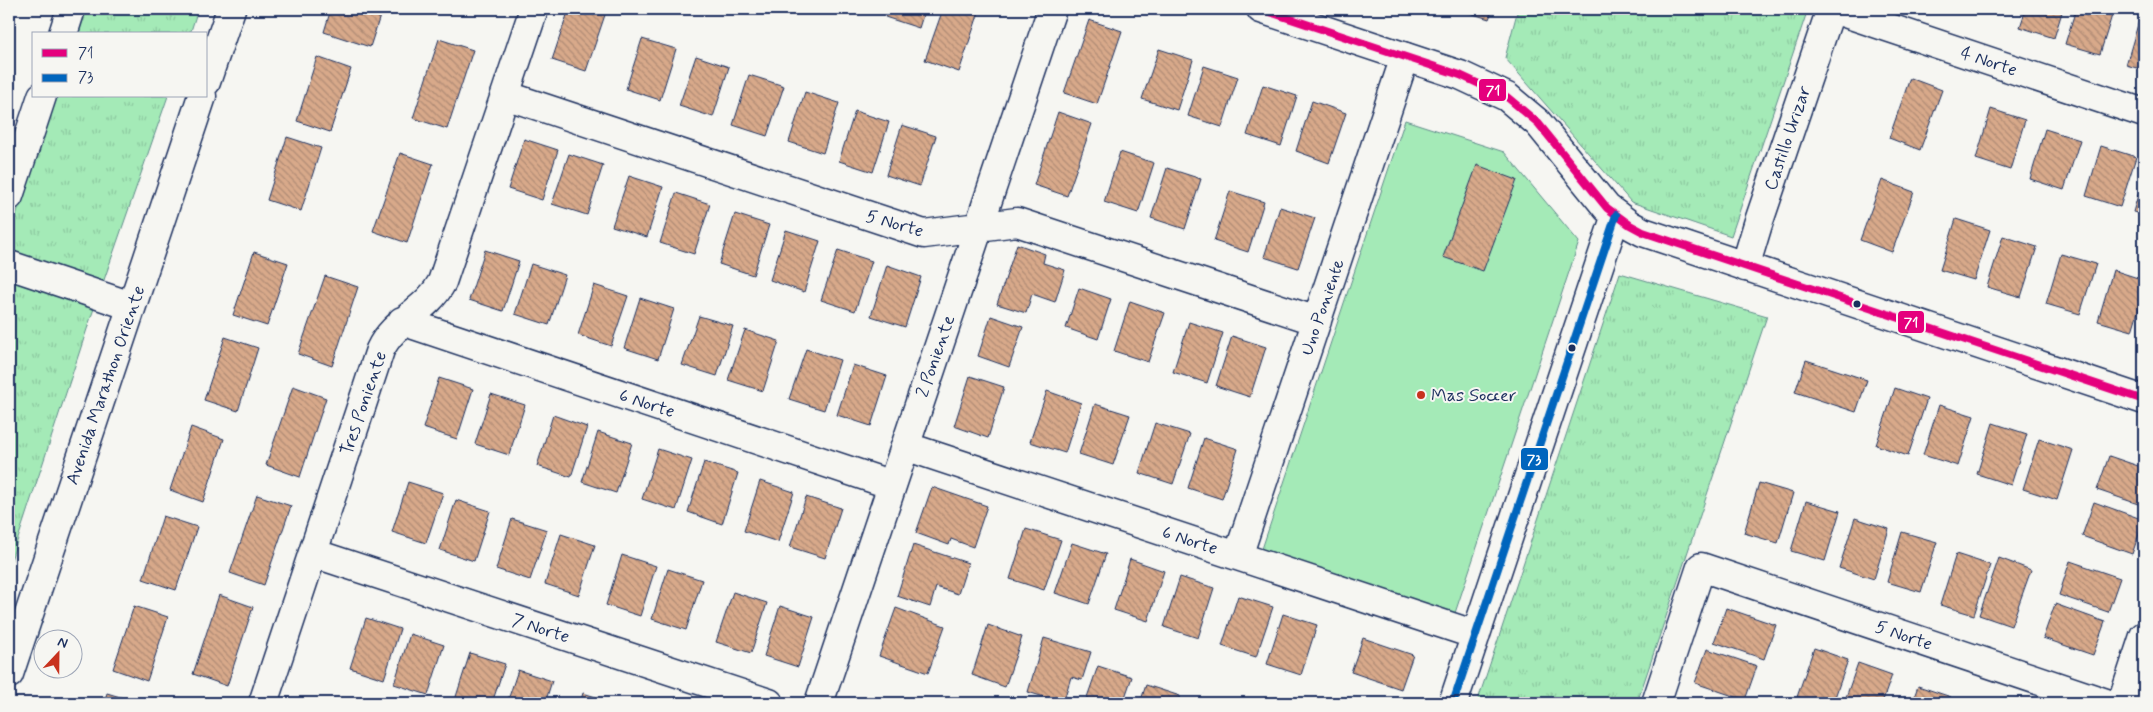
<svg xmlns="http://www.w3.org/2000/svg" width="2153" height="712" viewBox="0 0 2153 712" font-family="Mynerve,sans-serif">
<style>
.grass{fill:url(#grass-tufts);stroke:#608c8a}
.pitch{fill:#a4eab7;stroke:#608c8a}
.building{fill:url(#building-back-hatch);stroke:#1b2f5e}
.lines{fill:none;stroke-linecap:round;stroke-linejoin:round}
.street-casing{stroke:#1b2f5e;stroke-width:31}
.secondary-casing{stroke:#1b2f5e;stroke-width:31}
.street{stroke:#f6f6f2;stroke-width:28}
.secondary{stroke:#f6f6f2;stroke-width:28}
.bus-1-casing{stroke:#f6f6f2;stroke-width:11}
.bus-2-casing{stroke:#f6f6f2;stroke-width:11}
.bus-1{stroke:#e5007d;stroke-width:8}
.bus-2{stroke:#0065bd;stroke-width:8}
.bus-dot{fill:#1b2f5e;stroke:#f6f6f2;stroke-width:2}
.poi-dot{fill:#c8321e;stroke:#f6f6f2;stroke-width:2}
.labels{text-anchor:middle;stroke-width:4;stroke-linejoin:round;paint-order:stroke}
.street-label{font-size:18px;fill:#1b2f5e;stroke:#f6f6f2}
.poi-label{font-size:18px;fill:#1b2f5e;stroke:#f6f6f2;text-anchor:start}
.line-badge{stroke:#f6f6f2;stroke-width:2}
.badge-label{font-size:14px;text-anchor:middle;font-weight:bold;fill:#fff}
</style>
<defs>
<pattern id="grass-tufts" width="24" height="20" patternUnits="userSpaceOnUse" patternTransform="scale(1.25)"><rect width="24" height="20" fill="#a4eab7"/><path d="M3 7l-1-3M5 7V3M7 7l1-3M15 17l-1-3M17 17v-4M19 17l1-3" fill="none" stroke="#8dc9a0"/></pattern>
<pattern id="building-back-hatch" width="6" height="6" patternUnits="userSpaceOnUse" patternTransform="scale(1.25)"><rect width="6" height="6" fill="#d8a98a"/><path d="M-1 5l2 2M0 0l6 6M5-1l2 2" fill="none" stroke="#ae8a74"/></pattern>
</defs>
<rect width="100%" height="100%" fill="#f6f6f2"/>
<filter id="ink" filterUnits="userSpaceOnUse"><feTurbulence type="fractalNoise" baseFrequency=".02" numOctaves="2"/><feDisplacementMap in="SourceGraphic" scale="10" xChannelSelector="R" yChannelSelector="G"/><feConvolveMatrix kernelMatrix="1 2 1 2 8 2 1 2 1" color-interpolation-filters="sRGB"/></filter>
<g filter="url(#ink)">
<path class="grass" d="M85 9H198L190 34H77Z
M1518 9H1808L1731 236 1631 202 1505 58Z
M56 96H168L89 323 9 566V236Z
M1620 273 1767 316 1637 703H1477Z"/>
<path class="pitch" d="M1405 120 1504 152 1579 242 1455 613 1262 549Z"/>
<path class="building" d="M331 9H367L366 12 380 16 370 47 324 32Z
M569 9H607L586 71 552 60Z
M888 9H925L919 28 885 17Z
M943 9H980L959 72 925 60Z
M1457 9H1493L1489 19Z
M2026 9H2063L2054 38 2020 27Z
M2076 9H2114L2100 54 2065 44Z
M2141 14 2144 15V70L2126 65Z
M1089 20 1122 31 1097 104 1064 93Z
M439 39 473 50 447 129 413 118Z
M642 39 676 49 660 100 626 89Z
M1159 49 1193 60 1177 110 1142 99Z
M696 56 729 67 713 117 679 106Z
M317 57 351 69 330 132 297 121Z
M1204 66 1238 77 1222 127 1188 116Z
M749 75 784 86 767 136 733 125Z
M1910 78 1942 90 1920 150 1889 138Z
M1263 85 1297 96 1281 146 1247 135Z
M805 92 839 103 823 153 789 142Z
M1312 101 1346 113 1329 163 1296 151Z
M1991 109 2025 120 2010 170 1976 159Z
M855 111 889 122 873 172 839 161Z
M1058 112 1092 124 1067 196 1034 185Z
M902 125 936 136 920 186 886 175Z
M2045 129 2080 140 2064 190 2030 179Z
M287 137 321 148 301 211 267 200Z
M524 139 558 150 542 200 508 189Z
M2101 146 2136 157 2120 207 2086 196Z
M1120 152 1154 163 1138 213 1104 202Z
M400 153 433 164 407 243 373 231Z
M569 154 603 165 587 215 552 204Z
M1477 165 1517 180 1483 271 1443 257Z
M1167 168 1201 179 1185 229 1151 218Z
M2144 175V215L2133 212Z
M629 176 663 187 647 237 612 226Z
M1882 180 1914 192 1892 252 1860 240Z
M1230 191 1264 202 1248 252 1214 241Z
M676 193 710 204 694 254 660 243Z
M1280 207 1315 218 1298 268 1264 257Z
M735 214 769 225 753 275 719 264Z
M1956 219 1990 230 1974 280 1940 270Z
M786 230 820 241 804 292 770 280Z
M2003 236 2037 247 2021 297 1987 287Z
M1017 244 1045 254 1043 263 1065 270 1055 302 1032 294 1026 313 997 304Z
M485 250 519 261 503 311 469 300Z
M838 250 872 261 855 311 821 300Z
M254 252 288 263 267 326 233 315Z
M2061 254 2096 264 2080 314 2046 304Z
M531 264 565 275 549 325 515 314Z
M887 265 921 277 905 327 871 316Z
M2113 270 2144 280V292L2132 331 2098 321Z
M325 276 358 287 332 366 298 354Z
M594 285 628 296 611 346 578 335Z
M1079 288 1111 299 1098 339 1066 328Z
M640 298 674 309 658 359 624 348Z
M1130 301 1165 313 1148 362 1114 351Z
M699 316 733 326 717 376 682 365Z
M991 316 1023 327 1009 367 978 356Z
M1189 322 1223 333 1207 383 1173 372Z
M745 330 779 341 763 391 728 380Z
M1232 336 1266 347 1250 397 1216 386Z
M225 337 258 348 238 411 204 400Z
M806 349 840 360 824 410 789 399Z
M1806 360 1867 380 1856 412 1795 392Z
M853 365 887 376 871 426 837 415Z
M970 376 1004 387 988 438 954 426Z
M439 378 473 389 457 439 423 428Z
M293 386 326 398 300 477 266 465Z
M1895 388 1927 399 1908 456 1876 445Z
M1047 391 1081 403 1065 453 1030 442Z
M491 394 525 405 509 455 475 444Z
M1095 404 1130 415 1113 465 1079 454Z
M1939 405 1974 416 1958 466 1923 455Z
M553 415 587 427 571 477 537 466Z
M1155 423 1190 434 1173 484 1139 473Z
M1993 423 2027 434 2011 485 1977 474Z
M191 427 224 439 203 502 170 490Z
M598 432 632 443 616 493 582 482Z
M1204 438 1238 449 1222 499 1188 488Z
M2039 439 2073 450 2057 500 2023 489Z
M658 449 692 460 676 510 642 499Z
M2109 456 2144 468V506L2097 490Z
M704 462 738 473 722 524 688 512Z
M760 481 794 492 778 542 744 531Z
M408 482 443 493 426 543 392 532Z
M1759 483 1793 493 1778 543 1744 533Z
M932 487 987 506 973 547 951 539 949 545 916 533Z
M257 495 291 506 264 585 230 573Z
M806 497 841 508 825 558 790 547Z
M456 500 490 511 474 561 440 550Z
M1806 501 1840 511 1825 561 1791 551Z
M2094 502 2144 520 2132 554 2082 536Z
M163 516 197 527 176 590 143 579Z
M1855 518 1889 529 1874 579 1839 568Z
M512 519 547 530 530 580 496 569Z
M1026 529 1061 540 1044 590 1010 579Z
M1902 532 1937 542 1921 592 1887 582Z
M561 534 595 545 579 595 545 584Z
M1072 543 1106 554 1089 604 1055 593Z
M913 545 968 563 958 594 936 587 930 607 897 596Z
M1956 554 1990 565 1974 615 1940 605Z
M622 555 656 566 640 616 606 605Z
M1999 558 2031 570 2011 626 1979 615Z
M1130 559 1164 571 1148 621 1114 610Z
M2070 561 2120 578 2108 612 2059 595Z
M668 569 702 580 686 630 652 619Z
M1180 577 1214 588 1198 638 1164 627Z
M733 592 767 603 751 653 716 642Z
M219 595 253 607 227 686 193 674Z
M1238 596 1273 607 1256 657 1222 646Z
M2055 604 2105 622 2093 655 2043 638Z
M134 606 168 617 147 681 113 669Z
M780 606 814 617 798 667 764 656Z
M896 608 945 626 928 673 879 656Z
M1726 608 1776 625 1764 659 1714 642Z
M1283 614 1317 625 1301 675 1267 664Z
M366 618 400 629 384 679 350 668Z
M988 625 1022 637 1005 687 972 675Z
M410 634 444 645 428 695 394 684Z
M1044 638 1091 652 1082 680 1071 677 1063 703 1028 692Z
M1363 638 1413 655 1401 689 1351 672Z
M1814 648 1848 660 1833 703H1814L1797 697Z
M1707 649 1757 666 1745 700 1695 683Z
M470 653 505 664 492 703H454Z
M1858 663 1892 675 1882 703H1844Z
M1098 666 1132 677 1123 703H1085Z
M518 670 552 681 545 703H507Z
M1146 685 1180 696 1177 703H1140Z
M1918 686 1951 697 1948 703H1912Z
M107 693 140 703H104Z
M583 693 615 703H580Z"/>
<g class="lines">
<g class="street-casing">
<path id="street" d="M1833 9 2144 113
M505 95 924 234 1017 222 1317 321
M9 265 131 306
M1745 267 1758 224 1831 9
M402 321 892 485
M905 446 1476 635
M313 553 769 703
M1238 556 1405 57
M263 703 380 350C394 320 427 311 442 282L534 9
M819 703 1052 9
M1453 703 1616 215
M1656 703 1701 567 2106 703
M2122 703 2144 636"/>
</g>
<g class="secondary-casing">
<path id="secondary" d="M1261 9 1460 75 1507 97 1538 123 1607 208 1630 225 1643 232 2144 400
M63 34 71 9
M206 82 231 9
M9 196 42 96
M9 674 202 96"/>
</g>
<use href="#street" class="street"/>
<use href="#secondary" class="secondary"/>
<g class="bus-1-casing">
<path id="bus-1" d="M1261 9 1460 75 1507 97 1538 123 1607 208 1630 225 1643 232 2144 400"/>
</g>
<g class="bus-2-casing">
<path id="bus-2" d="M1453 703 1616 215"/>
</g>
<use href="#bus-1" class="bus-1"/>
<use href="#bus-2" class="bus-2"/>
</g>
</g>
<g class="bus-dot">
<circle cx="1857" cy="304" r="4.5"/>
<circle cx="1572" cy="348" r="4.5"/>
</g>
<circle class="poi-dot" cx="1421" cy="395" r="5"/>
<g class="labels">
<g class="street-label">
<text transform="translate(1989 61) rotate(19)" y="6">4 Norte</text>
<text transform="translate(1787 138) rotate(-71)" y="6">Castillo Urizar</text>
<text transform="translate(895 223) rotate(16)" y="6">5 Norte</text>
<text transform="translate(1322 307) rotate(-71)" y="6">Uno Poniente</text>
<text transform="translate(935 356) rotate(-71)" y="6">2 Poniente</text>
<text transform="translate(105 385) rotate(-71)" y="6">Avenida Marathon Oriente</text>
<text transform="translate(363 403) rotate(-71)" y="6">Tres Poniente</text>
<text transform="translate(647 403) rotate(18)" y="6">6 Norte</text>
<text transform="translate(1190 540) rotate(18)" y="6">6 Norte</text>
<text transform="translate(541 628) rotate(18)" y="6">7 Norte</text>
<text transform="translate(1904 635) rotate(19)" y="6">5 Norte</text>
</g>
<g class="poi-label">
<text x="1431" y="401">Mas Soccer</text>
</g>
</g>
<g class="line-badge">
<rect x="1478" y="78" width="29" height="24" rx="5" fill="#e5007d"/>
<rect x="1897" y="310" width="28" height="24" rx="5" fill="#e5007d"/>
<rect x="1520" y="447" width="29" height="24" rx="5" fill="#0065bd"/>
</g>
<g class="badge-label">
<text x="1493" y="95">71</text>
<text x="1911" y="327">71</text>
<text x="1534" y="464">73</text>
</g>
<rect width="2153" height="712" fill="none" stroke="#f6f6f2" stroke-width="30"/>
<rect x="15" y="15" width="2123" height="682" fill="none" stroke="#1b2f5e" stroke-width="2" filter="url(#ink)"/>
<rect x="32" y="32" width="175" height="65" fill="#f6f6f2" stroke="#9ea6b7"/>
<rect x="42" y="49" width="25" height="8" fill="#e5007d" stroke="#9ea6b7"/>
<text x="78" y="58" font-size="15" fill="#1b2f5e">71</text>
<rect x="42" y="74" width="25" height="8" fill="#0065bd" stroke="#9ea6b7"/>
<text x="78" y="82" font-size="15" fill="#1b2f5e">73</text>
<g transform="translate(58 654) rotate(22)"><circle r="24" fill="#f6f6f2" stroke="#9ea6b7"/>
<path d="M0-4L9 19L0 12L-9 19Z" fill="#c8321e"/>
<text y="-8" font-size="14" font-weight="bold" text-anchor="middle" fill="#1b2f5e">N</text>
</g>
</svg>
